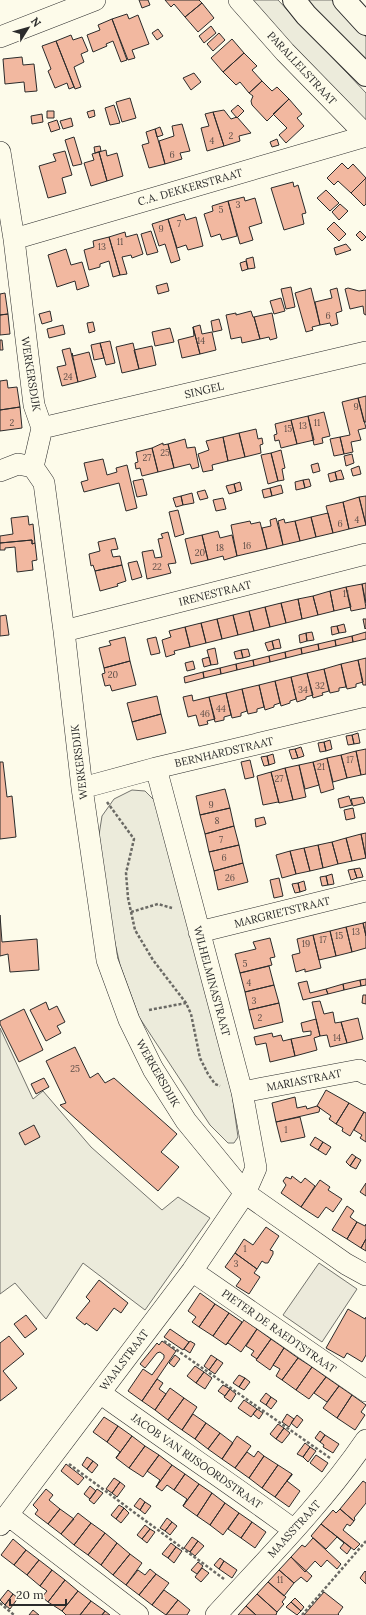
<svg xmlns="http://www.w3.org/2000/svg" width="366" height="1615" viewBox="0 0 366 1615" font-family="Lora,serif">
<style>
.green{fill:#ecebdb;stroke:#74746e}
.parking{fill:#eceadb;stroke:#74746e}
.building{fill:#f2b8a0;stroke:#2b2b2b}
.lines{fill:none;stroke-linecap:round;stroke-linejoin:round}
.minor-casing{stroke:#2b2b2b;stroke-width:22}
.major-casing{stroke:#2b2b2b;stroke-width:24}
.path{stroke:#6a6964;stroke-width:2.5;stroke-dasharray:3 2;stroke-linecap:butt}
.minor{stroke:#fdfbea;stroke-width:21}
.major{stroke:#fdfbea;stroke-width:22}
.labels{text-anchor:middle;stroke-width:3;stroke-linejoin:round;paint-order:stroke}
.number-label{font-size:9px;fill:#5d4e48}
.street-label{font-size:11px;fill:#2b2b2b;stroke:#fdfbea}
</style>
<rect width="100%" height="100%" fill="#fdfbea"/>
<path class="green" d="M245 0H278L366 93V126Z
M307 0H332L366 37V64Z
M132 790 145 791 155 801 232 1094 238 1137 234 1143H228L210 1125 139 1017 120 965 110 921 99 835 102 816 114 799Z
M0 1028 33 1099 43 1091 91 1147 162 1210 178 1197 210 1218 145 1310 83 1263 46 1319 15 1283 0 1294Z"/>
<path class="parking" d="M319 1263 357 1289 322 1342 283 1315Z"/>
<path class="building" d="M139 0H148L150 5 142 8Z
M165 0H199L202 3 185 17 174 4 171 7Z
M202 3 214 18 198 32 185 17Z
M127 14 129 19 138 15 149 44 132 50 135 58 128 60 112 19Z
M112 19 127 60 121 62 113 41 106 44 107 46 93 52 87 35 100 30 98 25Z
M211 26 216 33 204 43 199 36Z
M158 29 163 36 157 40 152 33Z
M219 33 225 40 213 51 207 44Z
M71 35 73 40 82 37 88 51 81 54 84 62 74 67 81 87 75 89 56 41Z
M232 39 244 53 223 72 211 58Z
M56 41 74 87 69 89 67 83 55 88 48 71 51 69 42 46Z
M244 53 257 66 252 70 262 81 249 93 240 82 236 85 223 72Z
M22 57 23 65 34 64 37 91 25 92 24 82 5 84 3 59Z
M194 73 201 82 191 90 183 78Z
M262 81 272 91 277 87 289 99 267 121 252 105 251 101 253 96 249 93Z
M130 98 136 118 122 122 116 102Z
M289 99 302 114 297 118 304 126 286 143 279 135 287 128 273 114Z
M114 105 120 123 110 125 105 108Z
M238 105 244 111 237 118 231 111Z
M94 110 95 116 89 118 87 112Z
M224 110 231 119 237 117 251 133 239 136 240 141 224 146 213 112Z
M47 111H54V118H47Z
M213 112 224 146 207 151 201 128 209 126 205 114Z
M42 114 43 122 32 124 31 116Z
M71 118 73 126 63 129 60 121Z
M57 120 60 129 51 132 48 123Z
M182 124 190 151 180 153 182 159 165 164 159 141 174 136 172 126Z
M160 127 163 135 157 137 155 129Z
M155 129 165 164 149 168 142 145 149 143 146 132Z
M74 137 82 164 73 166 65 140Z
M277 139 279 145 272 147 270 142Z
M100 146 101 151 95 153 94 147Z
M106 150 107 156 117 153 123 176 107 181 99 152Z
M65 151 72 175 62 178 66 193 48 198 39 166 56 161 53 154Z
M99 152 107 181 91 186 84 163 94 160 92 154Z
M342 163 348 169 353 164 366 178 351 193 338 181 334 185 327 178Z
M366 178V204L364 206 351 193Z
M293 182 294 187 298 185 306 213 302 214 304 224 284 230 271 188Z
M326 190 339 203 330 211 317 198Z
M244 197 245 201 255 198 262 223 249 227 253 240 240 244 228 201Z
M228 201 237 236 222 240 220 234 211 237 204 214 213 211 212 206Z
M340 204 348 211 339 220 332 212Z
M184 214 186 220 196 217 203 246 188 250 186 245 177 248 168 219Z
M168 219 180 260 171 263 165 244 159 246 152 224Z
M334 222 346 234 339 241 327 229Z
M151 231 158 252 147 255 141 234Z
M360 231 366 237 362 241 356 235Z
M125 232 126 237 137 234 143 254 132 258 131 255 122 257 127 274 120 275 109 237Z
M109 237 120 275 113 277 109 261 100 264V267L89 270 84 250 94 247 93 241Z
M346 244 351 250 336 255 334 248Z
M66 249 71 265 82 262 89 286 77 290 75 281 57 287 48 255Z
M253 257 255 268 248 269 246 259Z
M246 261 248 269 242 271 240 263Z
M167 283 169 291 158 294 156 286Z
M291 287 295 307 286 309 281 289Z
M311 288 320 325 312 327 313 330 306 332 295 293Z
M337 288 342 311 336 313 338 324 331 326 330 323 320 325 315 302 332 298 330 290Z
M348 288 359 291 366 290V315L364 314 363 306 350 309 345 289Z
M5 293 8 314 0 315V294Z
M281 298 285 311 274 314 270 301Z
M50 311 52 321 42 324 39 314Z
M251 311 253 317H254L260 339 242 343 241 337 231 339 226 315 236 313V315Z
M272 313 277 338 270 340 269 337 260 339 254 317Z
M8 314 10 334 0 335V315Z
M219 319 222 330 213 332 211 321Z
M93 322 95 331 89 333 87 323Z
M63 325 65 334 49 338 47 329Z
M200 325 202 334 212 332 216 350 200 354 193 327Z
M193 327 200 354 182 358 178 340 194 336Z
M170 328 174 342 155 346 152 332Z
M0 340H2L3 350H0Z
M110 341 115 363 106 365 100 343Z
M100 343 104 358 94 360 91 345Z
M133 343 139 369 122 373 116 347Z
M152 346 156 365 139 369 134 350Z
M70 348 78 382 62 386 57 367 66 365 62 350Z
M89 352 96 377 78 382 72 353 73 356Z
M7 380 8 388 17 387 20 407 0 410V381Z
M366 396V422H364L358 398Z
M358 398 366 428 358 430 361 440 351 442 353 452 344 454 340 437 350 435 342 402Z
M20 407 22 428 0 431V410Z
M324 412 330 436 322 438 323 443 314 445 308 416Z
M308 416 314 440 297 444 291 420Z
M291 420 297 444 281 448 279 440 275 441 274 435 277 434 275 424Z
M256 429 258 439 262 438 263 444 260 445 261 453 245 457 239 433Z
M239 433 245 457 228 461 223 437Z
M223 437 228 461 212 465 213 470 203 472 198 454 209 450 206 441Z
M340 437 344 454 334 456 330 439Z
M185 439 187 448 195 447 199 467 192 469 190 464 174 468 168 444Z
M163 443V445L168 444 174 468 158 472 152 448Z
M152 448 158 472 142 476 140 468 136 469 135 463 138 462 136 452Z
M281 450 285 468 282 469 284 480 278 481 271 453Z
M271 453 278 481 268 484 261 455Z
M352 454 354 463 346 466 344 456Z
M103 459 107 475 117 472 116 468 127 465 137 508 126 511 119 483 84 492 81 482 88 480 84 463Z
M318 463 320 471 313 473 311 465Z
M359 466 361 474 353 476 351 469Z
M341 470 344 479 337 480 335 472Z
M335 472 337 480 330 482 328 474Z
M143 479 147 495 137 497 133 481Z
M309 479 311 486 305 488 303 480Z
M303 480 305 488 296 490 295 482Z
M240 482 242 490 236 492 234 484Z
M234 484 236 492 229 494 226 486Z
M281 485 283 493 272 496 270 488Z
M270 488 272 496 264 498 262 490Z
M205 490 208 498 200 500 197 492Z
M192 493 194 503 183 505 181 496Z
M181 496 183 505 176 507 173 498Z
M366 496V525L359 497Z
M359 497 366 525 349 529 343 502Z
M223 498 226 509 216 511 213 500Z
M343 502 349 529 333 533 326 506Z
M178 510 184 534 175 537 169 512Z
M328 513 333 533 316 537 311 517Z
M28 516 29 525 33 524 35 543 32 544V540L0 543V536L13 534 11 518Z
M311 517 316 537 300 541 295 521Z
M276 518 283 545 267 549 262 528 271 526 270 520Z
M284 519 285 523 295 521 300 541 283 545 278 521Z
M250 521 251 524 260 522 267 549 237 556 231 525Z
M218 531 220 538 232 535 237 556 224 560 223 556 208 560 202 535Z
M168 532 176 563 168 564 171 573 147 579 142 552 153 550 155 558 162 557 158 539 163 538 161 534Z
M202 535 208 560 191 564 185 539Z
M115 538 118 549 111 550 113 557 120 556 122 565 95 571 93 565 91 566 89 554 100 551 98 542Z
M32 540V544L35 543 37 560 32 561 33 570 17 572 15 547 5 548V550H0V543Z
M137 561 142 577 132 580 128 563Z
M122 565 126 581 117 584 118 586 100 591 95 571Z
M366 583V603L362 584Z
M362 584 366 608 351 611 346 587Z
M346 587 351 607 334 611 330 591Z
M330 591 334 611 318 615 313 596Z
M313 596 318 615 302 619 298 599Z
M298 599 302 619 286 623 281 603Z
M281 603 286 623 270 627 265 607Z
M265 607 270 627 254 631 249 611Z
M249 611 254 631 238 635 233 615Z
M6 615 9 635 0 636V616Z
M233 615 238 635 222 639 217 619Z
M217 619 222 639 206 643 201 623Z
M363 619H366V628L365 629Z
M201 623 206 643 190 647 185 627Z
M344 624 346 632 339 633 337 626Z
M337 626 339 633 332 635 331 627Z
M185 627 190 647 174 651 175 654 166 657 162 640 171 637 169 631Z
M312 632 314 640 307 641 306 633Z
M366 632V639L353 642 352 636Z
M306 633 307 641 300 643 299 635Z
M352 636 353 642 336 646 335 640Z
M125 637 130 661 104 668 99 648 111 645 109 641Z
M156 637 160 653 151 655 147 639Z
M279 639 281 648 274 649 272 641Z
M335 640 336 646 319 650 318 644Z
M272 641 274 649 268 651 265 643Z
M318 644 319 650 302 654 301 648Z
M215 648 218 664 211 665 207 650Z
M301 648 302 654 286 658 285 652Z
M248 649 250 656 243 658 241 650Z
M241 650 243 658 236 659 234 652Z
M285 652 286 658 270 662 269 656Z
M269 656 270 662 254 666 253 660Z
M209 657 211 665 204 667 202 659Z
M366 658V685H363L358 660Z
M253 660 254 666 237 670 236 664Z
M358 660 363 682 356 684V687L347 689 341 664Z
M130 661 136 685 112 691 110 685 105 686 102 674 105 673 104 668Z
M193 661 195 669 187 671 185 663Z
M236 664 237 670 221 674 220 668Z
M341 664 346 687 339 688V691L330 693 324 669Z
M220 668 221 674 204 678 203 672Z
M324 669 329 691 322 693 323 695 313 698 307 673Z
M203 672 204 678 185 683 184 677Z
M307 673 313 695 306 697V699L297 702 291 677Z
M291 677 296 699 290 701V703L281 706 275 681Z
M275 681 280 703 274 705V707L265 710 259 685Z
M259 685 264 707 257 709V712L248 714 242 689Z
M242 689 247 711 241 713V716L232 718 226 693Z
M226 693 231 715 224 717V720L215 722 209 697Z
M192 695 193 701 209 697 215 719 207 721 208 724 199 726 196 715 188 717 183 697Z
M157 696 161 714 132 722 127 703Z
M161 714 166 733 137 740 132 722Z
M358 733 360 743 354 744 352 735Z
M352 735 354 744 348 745 346 736Z
M330 740 332 749 326 751 324 742Z
M324 742 326 751 320 752 318 743Z
M301 747 304 756 298 758 295 749Z
M295 749 298 758 292 759 289 750Z
M366 749V774L361 775 356 751Z
M356 751 361 775 347 778 341 755Z
M273 754 275 763 269 765 267 756Z
M341 755 347 778 333 782 327 758Z
M267 756 269 765 264 766 261 757Z
M327 758 334 789 321 793 313 762Z
M250 760 254 777 245 779 241 762Z
M0 762H3L7 797 12 796 16 837 0 839Z
M313 762 319 785 305 789 299 765Z
M299 765 306 797 293 800 285 768Z
M285 768 293 800 279 803 271 772Z
M271 772 279 803 278 802 263 805 257 776Z
M225 789 230 808 200 815 196 796Z
M349 796 352 805 340 808 338 799Z
M363 797 365 803 353 806 351 799Z
M230 808 234 826 205 834 200 815Z
M353 808 355 818 346 820 344 810Z
M264 817 266 824 256 827 255 819Z
M234 826 239 845 209 852 205 834Z
M366 833V858L361 834Z
M361 834 366 858 352 861 346 838Z
M346 838 352 861 338 864 332 842Z
M332 842 338 864 323 868 318 845Z
M239 845 243 863 214 871 209 852Z
M318 845 323 868 310 871 304 848Z
M304 848 310 871 296 874 290 851Z
M290 851 296 874 282 878 276 855Z
M243 863 248 882 218 890 214 871Z
M360 868 363 877 357 878 354 869Z
M354 869 357 878 351 880 348 870Z
M332 874 334 884 328 885 326 876Z
M326 876 328 885 322 886 320 877Z
M279 878 283 896 274 898 270 880Z
M304 881 306 890 300 892 298 883Z
M298 883 300 892 295 893 292 884Z
M0 915 2 942 37 939 39 970 10 972 8 954 0 956Z
M366 922V936L363 923Z
M363 923 366 936V948L352 952 346 927Z
M346 927 352 952 336 956 330 931Z
M330 931 336 956 319 960 313 935Z
M313 935 321 968 305 972V969L296 972 292 955 300 953 297 939Z
M270 938 275 957 270 958 272 965 240 973 235 954 256 949 253 942Z
M269 966 274 985 245 992 240 973Z
M366 979V985L361 986 360 980Z
M360 980 361 986 344 990 343 984Z
M307 981 310 993 326 989 328 994 303 1000 298 983Z
M343 984 344 990 328 994 326 989Z
M274 985 279 1003 249 1010 245 992Z
M363 995H366V1004L362 1003Z
M320 1001 324 1014 333 1012 335 1023 341 1022 347 1043 330 1047 327 1035 320 1036 312 1002Z
M46 1002 49 1010 57 1006 65 1022 57 1026 61 1033 46 1041 30 1010Z
M279 1003 283 1022 254 1029 249 1010Z
M24 1009 43 1050 19 1062 0 1024V1021Z
M358 1018 363 1039 347 1043 341 1022Z
M316 1019 320 1036 314 1038 317 1050 295 1056 291 1039 311 1035V1031L303 1032 301 1023Z
M272 1033 273 1037 281 1035 283 1041 291 1039 295 1056 270 1062 266 1043 256 1045 254 1037Z
M75 1047 90 1078 98 1073 105 1083 114 1078 177 1134 161 1152 179 1167 158 1191 60 1105 66 1103 46 1061Z
M44 1078 49 1087 36 1094 31 1084Z
M326 1090 349 1103 336 1124 329 1119 331 1116 317 1106Z
M295 1097 297 1108 306 1106 307 1109 317 1106 320 1108 319 1112 276 1122 272 1103Z
M349 1103 364 1112 350 1136 342 1131 343 1128 336 1124Z
M364 1112 366 1113V1142L360 1138 362 1135 354 1130Z
M300 1117 305 1137 281 1142 276 1122Z
M34 1125 40 1137 25 1145 19 1133Z
M315 1137 323 1142 318 1150 310 1145Z
M323 1142 331 1147 326 1155 318 1150Z
M352 1154 356 1157 350 1166 346 1162Z
M356 1157 361 1160 356 1169 350 1166Z
M292 1176 301 1183 305 1178 315 1186 301 1207 281 1193 286 1185 283 1181 286 1177 291 1179Z
M320 1180 330 1187 328 1190 342 1199 333 1212 326 1207 318 1218 301 1207Z
M366 1183V1196L360 1192Z
M347 1206 354 1211 350 1217 357 1222 347 1239 332 1230Z
M357 1222 365 1226 366 1224V1239L361 1248 347 1239Z
M266 1227 279 1236 270 1250 273 1251V1254L268 1263H265L262 1261 257 1269 235 1253 244 1239 253 1245Z
M366 1239V1251L361 1248Z
M235 1253 257 1269 254 1273 260 1277 249 1294 236 1286 241 1279 225 1267Z
M99 1280 128 1303 121 1313 114 1308 97 1331 86 1323 85 1325 76 1318 90 1301 86 1297Z
M200 1293 215 1304 199 1327 192 1322 196 1317 188 1311Z
M215 1304 229 1313 213 1336 199 1327Z
M348 1309 365 1319 366 1317V1355L362 1362 347 1353 344 1358 326 1348Z
M229 1313 242 1322 226 1345 213 1336Z
M26 1315 37 1329 25 1338 14 1324Z
M244 1320 257 1329 241 1352 228 1343 226 1345Z
M170 1329 189 1342 183 1350 164 1337Z
M257 1329 271 1339 257 1359 251 1355 254 1351 246 1346Z
M9 1336 24 1354 3 1371 17 1388 0 1401V1343Z
M271 1339 284 1348 270 1370 256 1360Z
M162 1341 176 1351 142 1401 128 1391 143 1369 152 1375 164 1358V1355L160 1352 157 1353 145 1368 140 1364 157 1343 159 1345Z
M190 1341 195 1344 190 1353 184 1349Z
M284 1348 298 1358 282 1380 276 1376 280 1369 273 1365Z
M175 1355 180 1359 174 1367 169 1363Z
M211 1355 217 1359 209 1370 204 1366Z
M298 1358 312 1367 296 1390 282 1380Z
M217 1359 223 1363 215 1374 209 1370Z
M195 1366 204 1372 196 1383 187 1376Z
M312 1367 326 1377 309 1399 296 1390Z
M204 1372 212 1378 205 1389 196 1383Z
M239 1375 245 1378 239 1387 233 1383Z
M326 1377 339 1386 327 1402 314 1393Z
M245 1378 250 1382 244 1390 239 1387Z
M157 1379 163 1383 159 1389 166 1394 155 1410 142 1401Z
M223 1385 230 1389 225 1396 218 1391Z
M339 1386 352 1395 337 1418 323 1408Z
M170 1388 184 1398 168 1420 155 1410Z
M230 1389 236 1394 231 1402 224 1397Z
M266 1393 271 1397 266 1405 260 1401Z
M352 1395 366 1405 361 1412 365 1415 355 1430 337 1418Z
M271 1397 277 1401 271 1409 266 1405Z
M184 1398 197 1407 182 1430 168 1420Z
M244 1400 257 1409 251 1417 238 1408Z
M257 1409 263 1413 259 1419 253 1414Z
M193 1414 206 1423 195 1439 182 1430Z
M287 1414 294 1419 289 1427 282 1422Z
M297 1415 303 1420 297 1428 291 1423Z
M104 1417 118 1426 107 1442 93 1432Z
M206 1423 220 1433 208 1449 195 1439Z
M278 1424 284 1428 276 1439 270 1434Z
M118 1426 132 1436 116 1458 120 1452 107 1442Z
M284 1428 290 1433 282 1443 276 1439Z
M320 1431 325 1435 320 1442 315 1438Z
M220 1433 233 1443 222 1459 208 1449Z
M325 1435 339 1444 333 1453 323 1447 324 1445 320 1442Z
M132 1436 145 1446 129 1468 116 1458Z
M237 1436 251 1446 235 1468 222 1459Z
M305 1443 310 1447 303 1457 297 1454Z
M145 1446 159 1455 143 1477 129 1468Z
M310 1447 316 1451 308 1462 303 1457Z
M258 1451 264 1456 249 1478 235 1468 247 1452 254 1457Z
M159 1455 172 1465 156 1487 160 1480 147 1471Z
M316 1455 328 1463 322 1472 310 1463Z
M264 1456 278 1465 262 1488 249 1478Z
M87 1457 93 1461 87 1469 82 1465Z
M93 1461 98 1465 92 1473 87 1469Z
M66 1464 84 1478 78 1485 61 1471Z
M172 1465 185 1474 174 1490 167 1485 162 1491 156 1487Z
M278 1465 292 1474 275 1497 262 1488Z
M185 1474 199 1484 183 1506 187 1499 174 1490Z
M292 1475 287 1481 300 1491 289 1507 275 1497 292 1474Z
M114 1478 120 1482 112 1493 106 1489Z
M363 1481 366 1483V1503L354 1518 355 1519 354 1521 340 1509Z
M120 1482 125 1486 117 1497 112 1493Z
M199 1484 212 1493 197 1516 183 1506Z
M90 1486 96 1491 90 1499 84 1494Z
M46 1489 53 1495 49 1500 60 1509 48 1524 35 1514 38 1510 33 1505Z
M97 1489 103 1493 94 1504 89 1500Z
M212 1493 225 1503 210 1525 197 1516Z
M140 1498 145 1502 140 1510 134 1506Z
M145 1502 151 1506 145 1514 140 1510Z
M225 1503 239 1513 223 1535 210 1525Z
M119 1505 124 1508 116 1519 111 1515Z
M124 1508 129 1513 121 1523 116 1519Z
M60 1509 74 1519 61 1534 48 1524Z
M340 1509 354 1521 350 1526 347 1524 343 1530 360 1544 354 1550 321 1524 333 1510 336 1513Z
M78 1513 91 1523 74 1545 61 1534Z
M239 1513 252 1522 241 1538 228 1529Z
M167 1518 172 1522 165 1531 160 1528Z
M172 1522 177 1526 170 1535 165 1531Z
M252 1522 266 1532 255 1548 241 1538Z
M91 1523 105 1533 88 1555 74 1545Z
M321 1524 351 1548 347 1554 340 1548 344 1543 337 1537 326 1549 311 1536Z
M145 1525 150 1529 142 1539 137 1535Z
M150 1529 155 1532 147 1543 142 1539Z
M105 1533 117 1543 101 1565 88 1555Z
M192 1537 198 1541 190 1552 184 1548Z
M313 1538 341 1564 337 1569 327 1560 321 1567 315 1561 305 1572 291 1557 302 1545 305 1547Z
M13 1539 26 1550 14 1565 1 1555Z
M198 1541 204 1546 195 1556 190 1552Z
M117 1543 130 1554 113 1575 101 1565Z
M171 1543 176 1547 168 1558 162 1554Z
M176 1547 182 1551 174 1563 168 1558Z
M26 1550 39 1560 27 1575 14 1565Z
M130 1554 142 1563 126 1585 113 1575Z
M291 1557 312 1576 307 1582 301 1577 294 1583 279 1570Z
M220 1558 224 1561 219 1569 214 1565Z
M39 1560 52 1570 40 1586 27 1575Z
M224 1561 237 1570 232 1578 219 1569Z
M198 1562 203 1566 197 1574 191 1570Z
M202 1568 209 1573 201 1582 195 1577Z
M150 1569 156 1574 139 1595 126 1585 138 1570 145 1575Z
M52 1570 65 1580 48 1602 42 1597 47 1591 40 1586Z
M279 1570 294 1583 284 1596 268 1582Z
M365 1571 366 1572V1584L360 1578Z
M156 1574 169 1583 152 1605 139 1595Z
M65 1580 78 1591 62 1611 48 1602Z
M268 1582 286 1597 282 1602 284 1604 277 1612 257 1594Z
M8 1590 13 1594 5 1605 0 1600Z
M164 1590 178 1600 166 1615 152 1605Z
M78 1591 91 1601 80 1615H66L62 1611Z
M324 1592 343 1607 338 1614 339 1615H304Z
M13 1594 18 1598 10 1609 5 1605Z
M257 1594 277 1612 276 1615H256L246 1606Z
M295 1598 304 1607 301 1611 291 1602Z
M178 1600 190 1610 187 1615H166Z
M91 1601 105 1611 102 1615H80Z
M291 1602 301 1611 297 1615 286 1607Z
M246 1606 256 1615H238Z
M33 1610 39 1615H29Z
M105 1611 110 1615H102Z"/>
<g class="lines">
<g class="minor-casing">
<path id="minor" d="M239 0 285 52 366 135
M0 37 95 0
M0 152 14 239 34 405 42 428 33 467 44 483 64 631 82 788 107 960 129 1020 153 1069 186 1121 245 1193 346 1264 366 1275
M14 239 366 136
M42 428 366 352
M0 471 18 464 33 467
M64 631 366 554
M82 788 156 768 366 718
M199 932 366 891
M242 1092 359 1070 366 1074
M192 1271 366 1391
M100 1393C164 1439 230 1483 294 1530
M8 1515 138 1615
M0 1525 192 1271 245 1193 256 1168 242 1092 156 768
M216 1615C268 1558 323 1503 366 1440"/>
</g>
<g class="major-casing">
<path id="major" d="M294 0 306 15 366 75
M344 0 366 24"/>
</g>
<path class="path" d="M107 802 134 839 126 873 128 898 135 930 153 960 186 1003 191 1014 200 1058 208 1074 215 1084 220 1086
M131 912 158 904 172 908
M149 1010 186 1003
M164 1341 330 1458
M69 1464 224 1579
M0 1603 14 1615
M302 1615 366 1541"/>
<use href="#minor" class="minor"/>
<use href="#major" class="major"/>
</g>
<g class="labels">
<g class="number-label">
<text x="231" y="139">2</text>
<text x="212" y="144">4</text>
<text x="172" y="158">6</text>
<text x="238" y="208">3</text>
<text x="221" y="213">5</text>
<text x="179" y="227">7</text>
<text x="161" y="232">9</text>
<text x="120" y="245">11</text>
<text x="102" y="250">13</text>
<text x="328" y="319">6</text>
<text x="201" y="344">14</text>
<text x="68" y="380">24</text>
<text x="356" y="410">9</text>
<text x="12" y="426">2</text>
<text x="317" y="426">11</text>
<text x="303" y="429">13</text>
<text x="288" y="432">15</text>
<text x="165" y="456">25</text>
<text x="147" y="461">27</text>
<text x="357" y="523">4</text>
<text x="340" y="527">6</text>
<text x="247" y="549">16</text>
<text x="220" y="551">18</text>
<text x="200" y="556">20</text>
<text x="157" y="570">22</text>
<text x="346" y="597">11</text>
<text x="113" y="678">20</text>
<text x="320" y="689">32</text>
<text x="303" y="693">34</text>
<text x="221" y="712">44</text>
<text x="205" y="717">46</text>
<text x="350" y="763">17</text>
<text x="321" y="770">21</text>
<text x="279" y="782">27</text>
<text x="211" y="808">9</text>
<text x="217" y="824">8</text>
<text x="221" y="843">7</text>
<text x="224" y="861">6</text>
<text x="230" y="881">26</text>
<text x="356" y="935">13</text>
<text x="339" y="939">15</text>
<text x="323" y="943">17</text>
<text x="306" y="947">19</text>
<text x="245" y="967">5</text>
<text x="249" y="986">4</text>
<text x="254" y="1004">3</text>
<text x="260" y="1021">2</text>
<text x="337" y="1041">14</text>
<text x="75" y="1072">25</text>
<text x="286" y="1133">1</text>
<text x="245" y="1252">1</text>
<text x="236" y="1267">3</text>
<text x="280" y="1583">11</text>
</g>
<g class="street-label">
<text transform="translate(302 68) rotate(47)" y="4">PARALLELSTRAAT</text>
<text transform="translate(190 187) rotate(-16)" y="4">C.A. DEKKERSTRAAT</text>
<text transform="translate(31 374) rotate(81)" y="4">WERKERSDIJK</text>
<text transform="translate(204 390) rotate(-13)" y="4">SINGEL</text>
<text transform="translate(215 593) rotate(-14)" y="4">IRENESTRAAT</text>
<text transform="translate(224 752) rotate(-13)" y="4">BERNHARDSTRAAT</text>
<text transform="translate(79 762) rotate(-97)" y="4">WERKERSDIJK</text>
<text transform="translate(282 912) rotate(-14)" y="4">MARGRIETSTRAAT</text>
<text transform="translate(212 981) rotate(75)" y="4">WILHELMINASTRAAT</text>
<text transform="translate(158 1073) rotate(60)" y="4">WERKERSDIJK</text>
<text transform="translate(304 1080) rotate(-11)" y="4">MARIASTRAAT</text>
<text transform="translate(279 1331) rotate(35)" y="4">PIETER DE RAEDTSTRAAT</text>
<text transform="translate(124 1360) rotate(-53)" y="4">WAALSTRAAT</text>
<text transform="translate(197 1461) rotate(35)" y="4">JACOB VAN RIJSOORDSTRAAT</text>
<text transform="translate(294 1529) rotate(-48)" y="4">MAASSTRAAT</text>
</g>
</g>
<g transform="translate(28 28) rotate(53)" stroke="#fdfbea" stroke-width="3" paint-order="stroke">
<path d="M0-3L7 15L0 10L-7 15Z" fill="#2b2b2b"/>
<text y="-6" font-size="11" font-weight="bold" text-anchor="middle" fill="#2b2b2b">N</text>
</g>
<path d="M10 1599v6h56v-6" fill="none" stroke="#2b2b2b" stroke-width="2"/>
<text x="16" y="1599" font-size="12" fill="#2b2b2b" stroke="#fdfbea" stroke-width="3" paint-order="stroke">20 m</text>
</svg>
